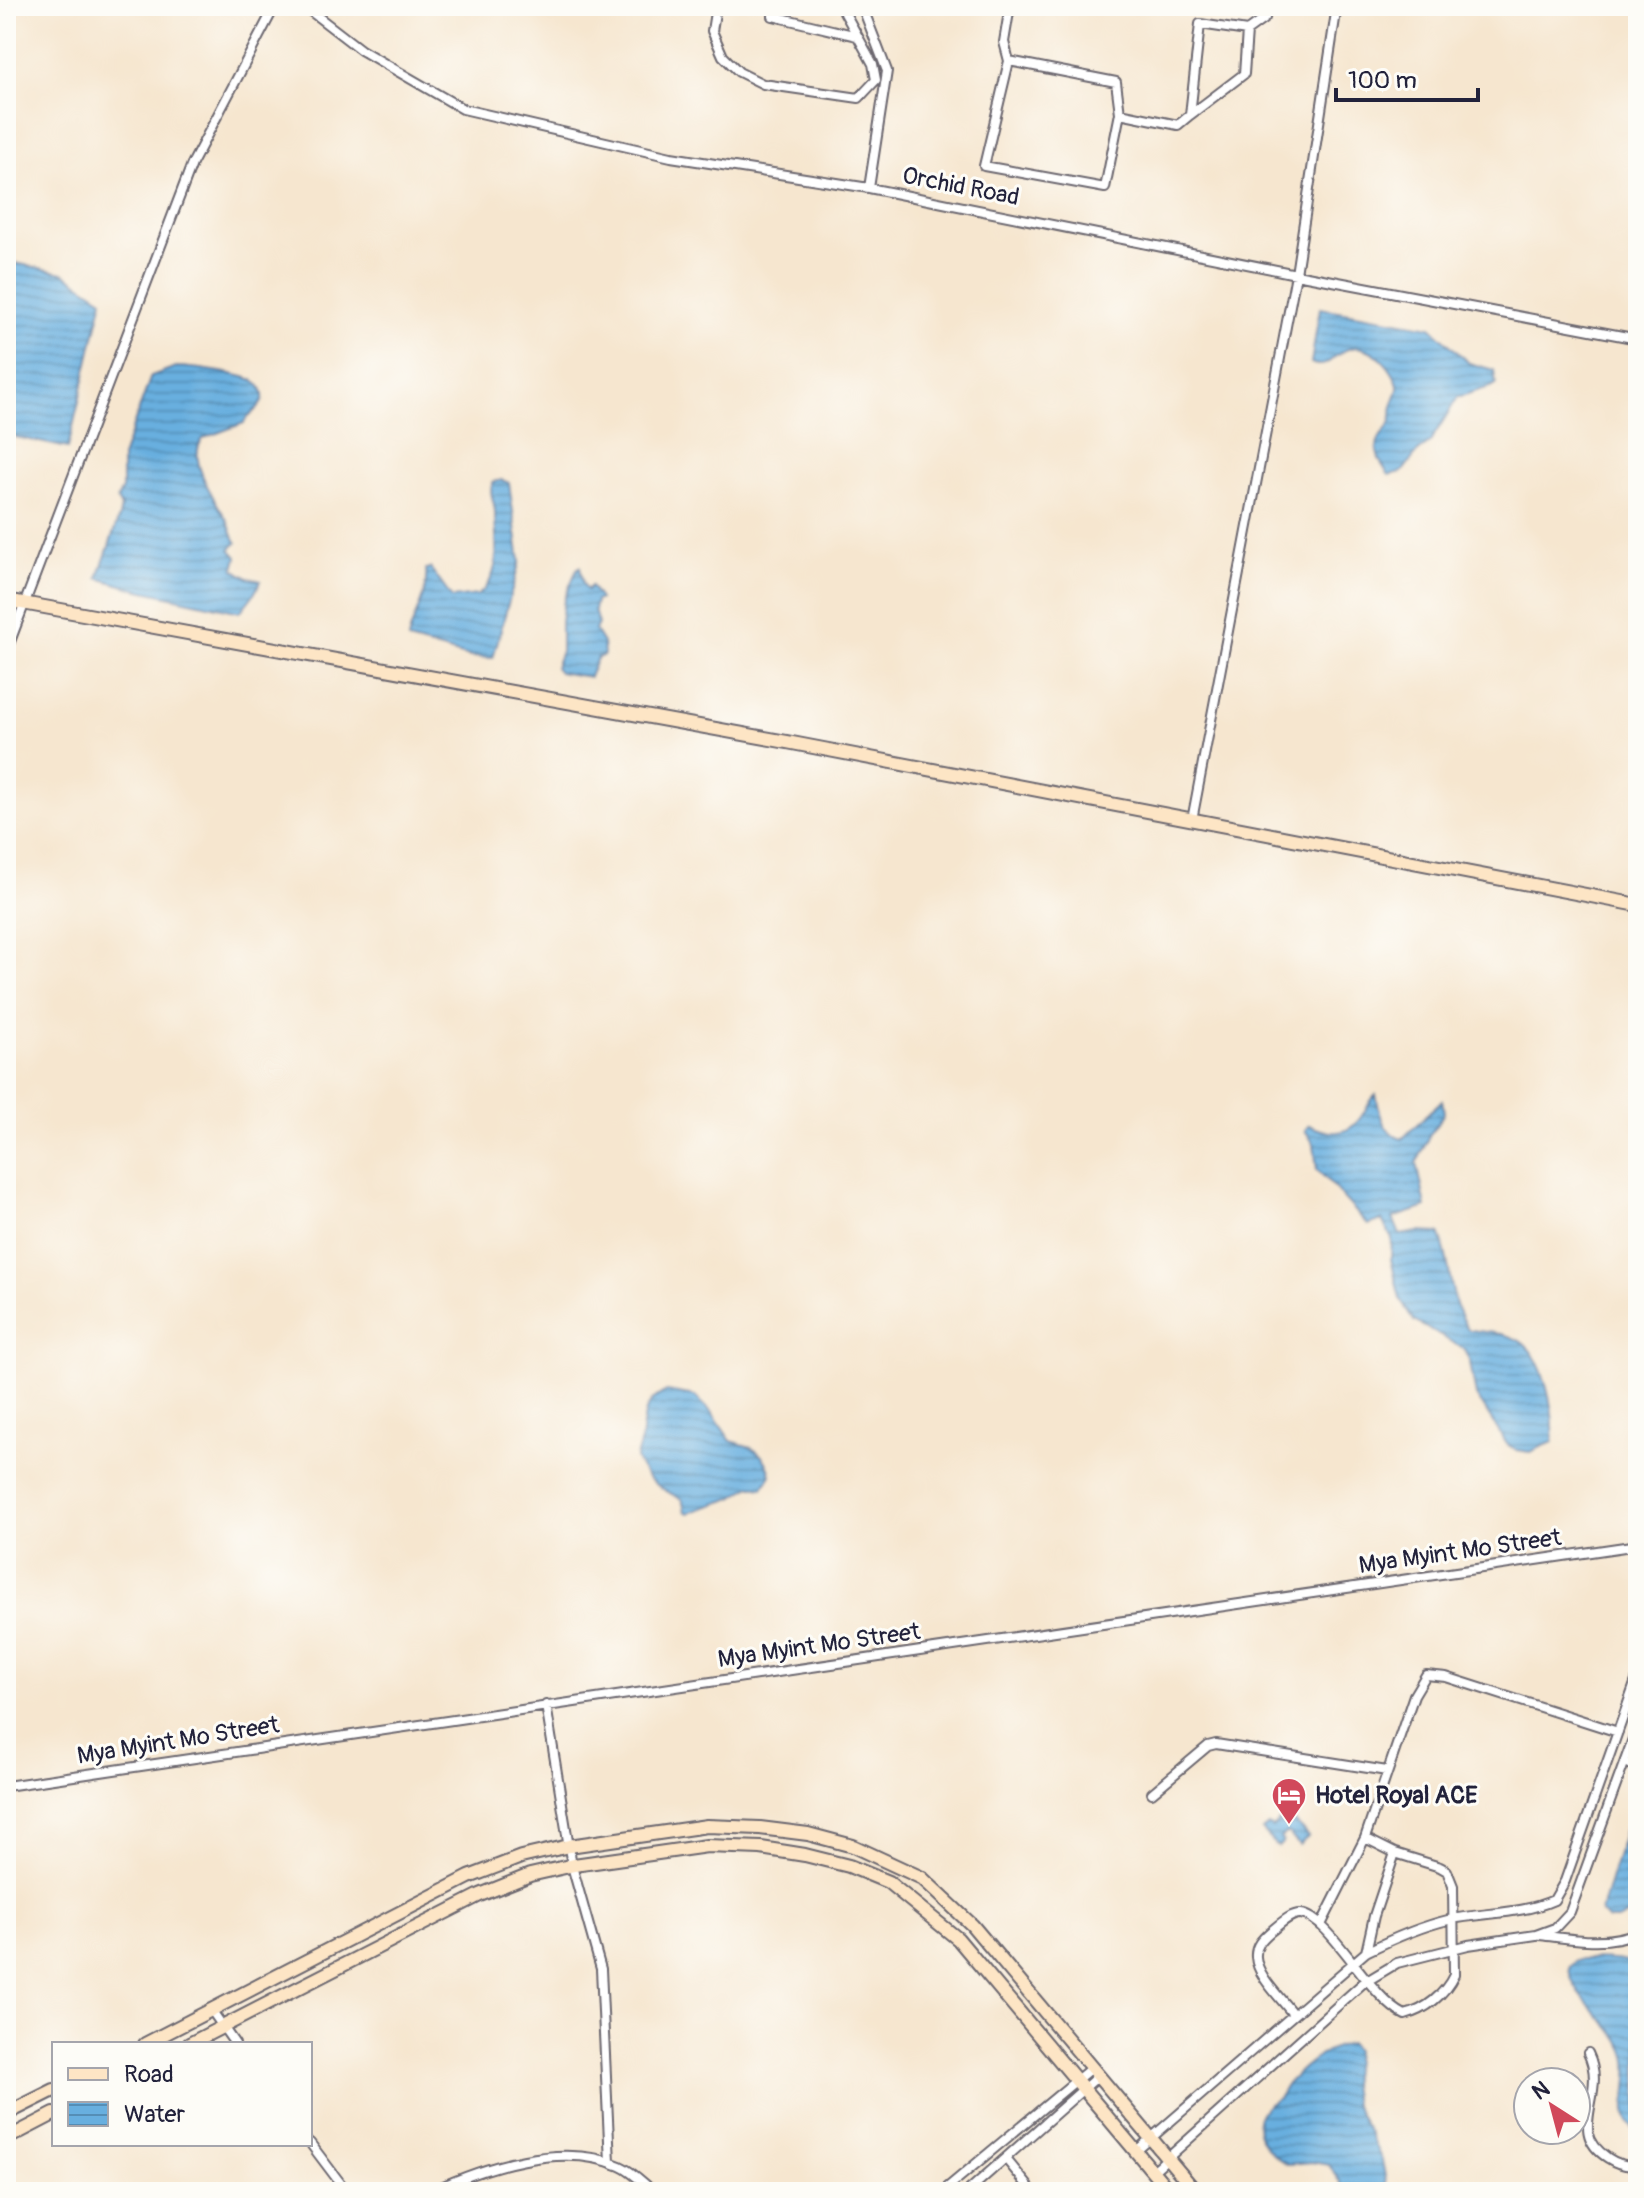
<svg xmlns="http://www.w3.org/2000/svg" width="1644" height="2198" viewBox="0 0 1644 2198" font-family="Pangolin,sans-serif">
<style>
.water{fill:url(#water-rules);stroke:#45688d;stroke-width:2}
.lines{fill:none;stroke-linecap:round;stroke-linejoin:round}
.minor-casing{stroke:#6c676f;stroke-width:12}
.secondary-casing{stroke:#6c676f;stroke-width:16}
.minor{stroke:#fff;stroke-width:8}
.secondary{stroke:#fde5c5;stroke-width:12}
.labels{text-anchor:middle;stroke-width:6;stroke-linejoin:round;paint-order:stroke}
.street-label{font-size:24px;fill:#22223b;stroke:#fdfcf7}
.poi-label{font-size:24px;font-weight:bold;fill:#22223b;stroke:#fdfcf7;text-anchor:start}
</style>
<defs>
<pattern id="water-rules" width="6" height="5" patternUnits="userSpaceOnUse" patternTransform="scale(2)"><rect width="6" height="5" fill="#68afdf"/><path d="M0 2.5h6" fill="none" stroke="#558eb6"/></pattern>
</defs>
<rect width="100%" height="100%" fill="#fdfcf7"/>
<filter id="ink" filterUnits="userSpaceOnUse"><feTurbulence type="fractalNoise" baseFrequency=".0125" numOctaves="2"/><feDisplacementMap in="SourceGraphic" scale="16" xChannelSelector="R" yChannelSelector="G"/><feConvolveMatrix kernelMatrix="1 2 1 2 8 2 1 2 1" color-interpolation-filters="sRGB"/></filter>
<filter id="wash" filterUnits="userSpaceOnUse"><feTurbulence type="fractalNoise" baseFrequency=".006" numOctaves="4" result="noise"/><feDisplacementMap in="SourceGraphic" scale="32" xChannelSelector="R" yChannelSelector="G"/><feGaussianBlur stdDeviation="1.8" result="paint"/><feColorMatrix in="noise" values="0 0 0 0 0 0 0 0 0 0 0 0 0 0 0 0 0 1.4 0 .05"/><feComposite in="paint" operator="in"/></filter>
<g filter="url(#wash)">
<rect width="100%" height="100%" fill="#f6e6cf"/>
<path class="water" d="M6 261 63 273 103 299 68 448 6 435Z
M1320 308 1431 327 1469 363 1494 370 1496 385 1458 397 1430 442 1416 454 1402 472 1389 475C1380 463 1372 450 1381 436 1384 431 1389 427 1391 421 1393 415 1392 408 1393 403 1396 394 1401 388 1396 379 1388 363 1368 341 1348 349 1332 354 1329 371 1311 363Z
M176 367C190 367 246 374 256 382 261 386 264 393 263 399 260 411 248 412 244 423L204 438C184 456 216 502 227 520 231 527 231 535 237 543L230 549 237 557 234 569 248 578 261 581 254 594 240 612 135 589 98 578 119 517 121 507 117 500 122 489V457L151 376Z
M502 480 509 483 520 561 493 658 470 657 408 640C412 616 429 595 426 569L430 568 452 598 478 595C504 575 495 541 495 513 495 501 488 494 493 482Z
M580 567 583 583 587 590 591 586 600 599 596 601 594 610 598 624 595 630 603 643 604 655 597 658 589 677 559 672 555 667 561 651V622L564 600 577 569Z
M1376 1095C1380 1113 1382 1133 1402 1139L1442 1100 1444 1113 1428 1138 1417 1163 1426 1207 1393 1218 1400 1235 1418 1232 1439 1233C1453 1264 1447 1302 1469 1330 1484 1332 1504 1332 1518 1340 1545 1354 1555 1414 1553 1442L1530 1452 1516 1450 1507 1444 1476 1396 1470 1362 1464 1349 1414 1321 1400 1299 1391 1259 1392 1239 1382 1220 1368 1225 1317 1169 1314 1144 1305 1130 1309 1125C1325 1133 1344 1137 1357 1122 1365 1114 1367 1103 1376 1095Z
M667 1391 695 1396 712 1413 731 1441C752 1446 766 1453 771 1475L763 1488 751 1486 733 1498 688 1513 685 1511 682 1499C663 1490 644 1480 636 1459 637 1452 640 1446 641 1440 644 1418 643 1401 667 1391Z
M1638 1812V1908L1620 1920H1608L1601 1912 1603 1904 1627 1823 1633 1814Z
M1288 1814 1308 1837 1299 1845 1287 1832 1280 1838 1283 1842 1278 1847 1262 1830 1268 1825 1272 1828Z
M1581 1959C1591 1959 1626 1958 1632 1965 1637 1972 1637 1983 1638 1991V2133C1614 2116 1634 2081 1627 2056 1618 2023 1572 2001 1569 1968L1574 1962Z
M1350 2043 1355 2051 1351 2085 1354 2104 1382 2160 1388 2192H1342L1341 2182 1329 2165 1312 2162 1288 2164C1269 2155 1247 2131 1263 2110 1267 2104 1273 2102 1278 2098 1282 2094 1284 2087 1288 2083 1304 2066 1327 2046 1350 2043Z"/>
</g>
<g filter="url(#ink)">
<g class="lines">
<g class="minor-casing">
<path id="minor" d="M304 6 361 50 463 109 671 157 869 188 1296 274 1638 339
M716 6 712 31 723 56 739 72 763 84 859 98 876 80 873 64 841 6
M774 6 773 16 857 36
M862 6 887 71 869 188
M1010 6 1004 42 1009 61 984 166 1105 188 1120 113 1178 125 1190 115 1200 24 1247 31 1265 18 1267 6
M1009 61 1116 82 1120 113
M1190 115 1244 74 1247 31
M6 652 192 164 275 6
M1192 820 1296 274 1337 6
M546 1705 572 1866 601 1969 610 2162
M1625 1761 1638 1769
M6 1786 1638 1545
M1152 1793 1208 1746 1216 1744 1387 1771
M1321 1925 1365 1838 1414 1695 1426 1675 1446 1677 1618 1732
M1540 1935C1572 1939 1608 1946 1638 1932
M1366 1952 1374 1916 1395 1853
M212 2011 235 2044
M1292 2013C1281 1998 1257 1976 1256 1957 1255 1946 1262 1939 1270 1932 1278 1926 1290 1913 1301 1914 1331 1918 1369 1998 1405 2015 1426 2010 1445 1994 1454 1975L1453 1886 1447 1871 1440 1867 1395 1853 1365 1838
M1588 2053C1609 2095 1564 2130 1608 2158 1617 2164 1627 2167 1638 2165
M310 2143 347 2192
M1135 2152 1366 1952C1392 1939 1419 1927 1448 1920 1484 1912 1520 1915 1554 1900L1565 1881 1638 1675
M1006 2159 1033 2192
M1152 2172 1362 1984 1397 1963 1468 1945 1536 1935 1555 1928 1570 1912 1638 1725
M430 2192C484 2167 562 2141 620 2166 632 2171 643 2183 654 2192
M942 2192 1091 2068
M967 2192 1098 2076"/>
</g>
<g class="secondary-casing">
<path id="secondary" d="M6 600 787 742 1638 905
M145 2044 469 1877 521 1857 569 1846 707 1826 760 1828 808 1834 853 1846 922 1878 972 1925 1196 2192
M189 2044 480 1895 530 1875 574 1865 707 1846 761 1848 805 1855 849 1866 888 1882 958 1939 1170 2192
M6 2114 54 2090
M6 2139 54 2114"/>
</g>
<use href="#minor" class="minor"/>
<use href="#secondary" class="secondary"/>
</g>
</g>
<defs>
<g id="hotel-pin" transform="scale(1.8)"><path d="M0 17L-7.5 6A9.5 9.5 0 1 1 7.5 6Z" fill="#d1495b" stroke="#fdfcf7"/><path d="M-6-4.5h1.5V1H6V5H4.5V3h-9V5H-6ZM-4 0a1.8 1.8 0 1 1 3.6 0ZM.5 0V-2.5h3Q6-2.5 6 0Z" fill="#fff"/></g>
</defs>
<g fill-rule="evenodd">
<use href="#hotel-pin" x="1289" y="1795"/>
</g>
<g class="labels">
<g class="street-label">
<text transform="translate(961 186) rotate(11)" y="8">Orchid Road</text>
<text transform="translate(1460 1551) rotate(-8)" y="8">Mya Myint Mo Street</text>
<text transform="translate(819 1645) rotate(-8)" y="8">Mya Myint Mo Street</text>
<text transform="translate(178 1740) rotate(-9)" y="8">Mya Myint Mo Street</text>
</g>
<g class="poi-label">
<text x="1315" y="1803">Hotel Royal ACE</text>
</g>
</g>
<rect width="1644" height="2198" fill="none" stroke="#fdfcf7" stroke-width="32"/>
<rect x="52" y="2042" width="260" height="104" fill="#fdfcf7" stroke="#a5a5ac" stroke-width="2"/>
<rect x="68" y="2068" width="40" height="12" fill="#fde5c5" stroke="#a5a5ac" stroke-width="2"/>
<text x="124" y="2082" font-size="24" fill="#22223b">Road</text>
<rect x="68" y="2102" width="40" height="24" fill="url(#water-rules)" stroke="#a5a5ac" stroke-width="2"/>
<text x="124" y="2122" font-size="24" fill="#22223b">Water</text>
<g transform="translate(1552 2106) rotate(324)"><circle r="38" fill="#fdfcf7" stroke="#a5a5ac" stroke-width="2"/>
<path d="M0-6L14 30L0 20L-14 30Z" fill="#d1495b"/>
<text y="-12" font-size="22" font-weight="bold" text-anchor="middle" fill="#22223b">N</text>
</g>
<path d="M1336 88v12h142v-12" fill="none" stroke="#22223b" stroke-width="4"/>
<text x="1348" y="88" font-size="24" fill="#22223b" stroke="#fdfcf7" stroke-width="6" paint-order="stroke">100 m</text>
</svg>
